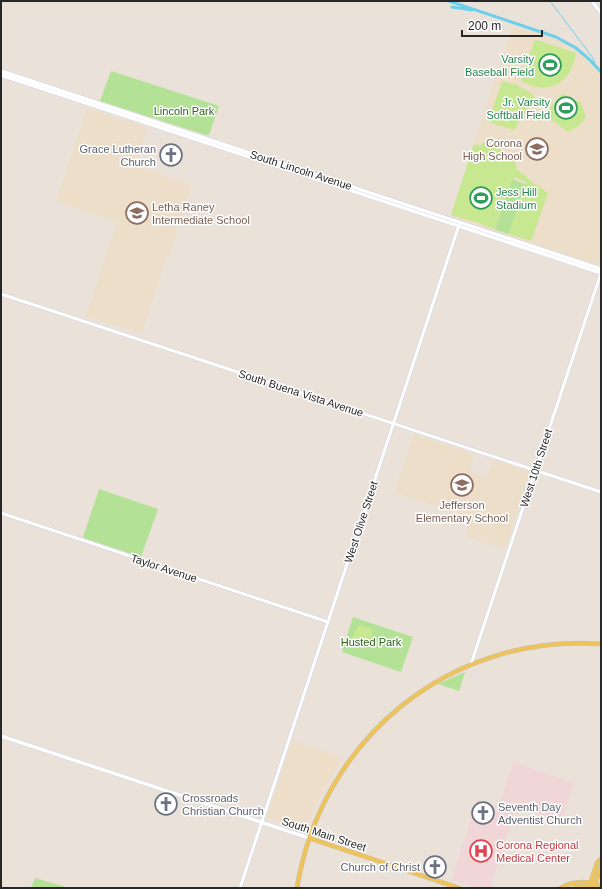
<svg xmlns="http://www.w3.org/2000/svg" width="602" height="889" viewBox="0 0 602 889" font-family="Helvetica,sans-serif">
<style>
.education{fill:#ecdec8}
.medical{fill:#f1d6d8}
.green{fill:#b3e195}
.pitch{fill:#c7e891}
.lines{fill:none;stroke-linecap:round;stroke-linejoin:round}
.stream{stroke:#6cd0ec;stroke-width:1}
.canal{stroke:#6cd0ec;stroke-width:3}
.tertiary-casing{stroke:#ced3e1;stroke-width:4}
.secondary-casing{stroke:#ced3e1;stroke-width:4.5}
.primary-casing{stroke:#c3c3c3;stroke-width:5}
.tertiary{stroke:#fff;stroke-width:3}
.secondary{stroke:#fff;stroke-width:3.5}
.primary{stroke:#eec45a;stroke-width:4}
.labels{text-anchor:middle;stroke-width:3;stroke-linejoin:round;paint-order:stroke}
.leisure-label{font-size:11px;fill:#27864d;stroke:#fff;text-anchor:end}
.park-label{font-size:11px;fill:#2c621a;stroke:#fff}
.education-label{font-size:11px;fill:#785e54;stroke:#fff;text-anchor:end}
.worship-label{font-size:11px;fill:#5b616d;stroke:#fff;text-anchor:end}
.street-label{font-size:11px;fill:#272727;stroke:#fff}
.health-label{font-size:11px;fill:#be3a42;stroke:#fff;text-anchor:start}
</style>
<rect width="100%" height="100%" fill="#eae2d9"/>
<path class="education" d="M513 26 531 32 532 30 563 42 582 53 601 73V257L599 263 597 265 450 216Z
M87 108 147 128 135 166 192 185 169 257 167 256 142 333 86 317 117 222 56 201Z
M414 434 475 454 469 472 486 478 493 459 529 472 530 474 506 547 503 548 465 536 470 519 457 515V513L394 492Z
M292 741 344 758 320 797 305 830 268 818 267 816Z"/>
<path class="medical" d="M513 762 574 783 561 822 517 807 490 888H478L451 880 477 800 498 807Z"/>
<path class="green" d="M111 71 219 106 209 135H206L100 101Z
M512 179 525 184 509 234 495 230Z
M99 489 158 509 141 557 84 538 83 537Z
M353 617 413 637 401 672 342 652Z
M465 672 459 691 438 684Z
M35 878 69 888H31Z"/>
<path class="pitch" d="M537 40 576 53C571 83 549 97 521 81L534 41Z
M502 81 515 84 533 94 535 99 514 130 491 123 489 120Z
M562 94C568 95 573 101 581 102L586 117 580 125 568 132 544 114Z
M483 142C493 146 503 148 509 158H513L515 161 517 170H520V173L526 175 527 178 548 193 531 241 509 234 526 182 514 177 513 179H512L495 229 482 225V224L451 215 474 144 481 146Z
M361 625 372 629C374 640 367 647 355 645 349 640 355 633 358 626Z"/>
<g class="lines">
<path class="stream" d="M550 1 593 58 595 65"/>
<path class="canal" d="M449 1 556 37 576 48 590 60 601 72
M452 7 472 10"/>
<g class="tertiary-casing">
<path id="tertiary" d="M592 1 601 13
M1 294 601 492
M1 513 328 622
M471 664 601 273
M240 888 459 225"/>
</g>
<g class="secondary-casing">
<path id="secondary" d="M1 71 601 269
M1 75 601 273
M1 736 309 838"/>
</g>
<g class="primary-casing">
<path id="primary" d="M309 838 459 888
M297 888C321 739 450 633 601 644
M561 888C574 880 587 881 601 886
M575 888 580 887 589 888
M589 888 597 863 601 859
M594 888 601 866"/>
</g>
<use href="#tertiary" class="tertiary"/>
<use href="#secondary" class="secondary"/>
<use href="#primary" class="primary"/>
</g>
<defs>
<g id="stadium-ring" transform="scale(1.15)"><circle r="9.5" fill="#fff" stroke="#2e9e5b" stroke-width="1.5"/><path d="M0-5a6.5 5 0 1 0 0 10a6.5 5 0 1 0 0-10ZM-3.5-1.8h7v3.6h-7Z" fill="#2e9e5b"/></g>
<g id="school-ring" transform="scale(1.15)"><circle r="9.5" fill="#fff" stroke="#8d6e63" stroke-width="1.5"/><path d="M0-5L7-2L0 1L-7-2ZM-4 1L0 2.5L4 1V4Q0 6-4 4Z" fill="#8d6e63"/></g>
<g id="church-ring" transform="scale(1.15)"><circle r="9.5" fill="#fff" stroke="#6b7280" stroke-width="1.5"/><path d="M-1.2-6h2.4v3.5h3.3v2.4h-3.3V6h-2.4V-.1h-3.3v-2.4h3.3Z" fill="#6b7280"/></g>
<g id="hospital-ring" transform="scale(1.15)"><circle r="9.5" fill="#fff" stroke="#e0444e" stroke-width="1.5"/><path d="M-5-5h3v3.5h4V-5h3V5h-3V1.5h-4V5h-3Z" fill="#e0444e"/></g>
</defs>
<g fill-rule="evenodd">
<use href="#stadium-ring" x="550" y="65"/>
<use href="#stadium-ring" x="566" y="108"/>
<use href="#school-ring" x="537" y="149"/>
<use href="#church-ring" x="171" y="155"/>
<use href="#stadium-ring" x="481" y="198"/>
<use href="#school-ring" x="137" y="213"/>
<use href="#school-ring" x="462" y="485"/>
<use href="#church-ring" x="166" y="804"/>
<use href="#church-ring" x="483" y="813"/>
<use href="#hospital-ring" x="481" y="851"/>
<use href="#church-ring" x="435" y="867"/>
</g>
<g class="labels">
<g class="leisure-label">
<text x="534" y="63">Varsity<tspan x="534" dy="13">Baseball Field</tspan></text>
<text x="550" y="106">Jr. Varsity<tspan x="550" dy="13">Softball Field</tspan></text>
<text x="496" y="196" text-anchor="start">Jess Hill<tspan x="496" dy="13">Stadium</tspan></text>
</g>
<g class="park-label">
<text x="184" y="115">Lincoln Park</text>
<text x="371" y="646">Husted Park</text>
</g>
<g class="education-label">
<text x="522" y="147">Corona<tspan x="522" dy="13">High School</tspan></text>
<text x="152" y="211" text-anchor="start">Letha Raney<tspan x="152" dy="13">Intermediate School</tspan></text>
<text x="462" y="509" text-anchor="middle">Jefferson<tspan x="462" dy="13">Elementary School</tspan></text>
</g>
<g class="worship-label">
<text x="156" y="153">Grace Lutheran<tspan x="156" dy="13">Church</tspan></text>
<text x="182" y="802" text-anchor="start">Crossroads<tspan x="182" dy="13">Christian Church</tspan></text>
<text x="498" y="811" text-anchor="start">Seventh Day<tspan x="498" dy="13">Adventist Church</tspan></text>
<text x="420" y="871">Church of Christ</text>
</g>
<g class="street-label">
<text transform="translate(301 170) rotate(18)" y="4">South Lincoln Avenue</text>
<text transform="translate(301 393) rotate(18)" y="4">South Buena Vista Avenue</text>
<text transform="translate(536 468) rotate(-72)" y="4">West 10th Street</text>
<text transform="translate(361 522) rotate(-72)" y="4">West Olive Street</text>
<text transform="translate(164 568) rotate(18)" y="4">Taylor Avenue</text>
<text transform="translate(324 834) rotate(18)" y="4">South Main Street</text>
</g>
<g class="health-label">
<text x="496" y="849">Corona Regional<tspan x="496" dy="13">Medical Center</tspan></text>
</g>
</g>
<rect width="602" height="889" fill="none" stroke="#272727" stroke-width="4"/>
<path d="M462 30v6h80v-6" fill="none" stroke="#272727" stroke-width="2"/>
<text x="468" y="30" font-size="12" fill="#272727" stroke="#ffffff" stroke-width="3" paint-order="stroke">200 m</text>
</svg>
